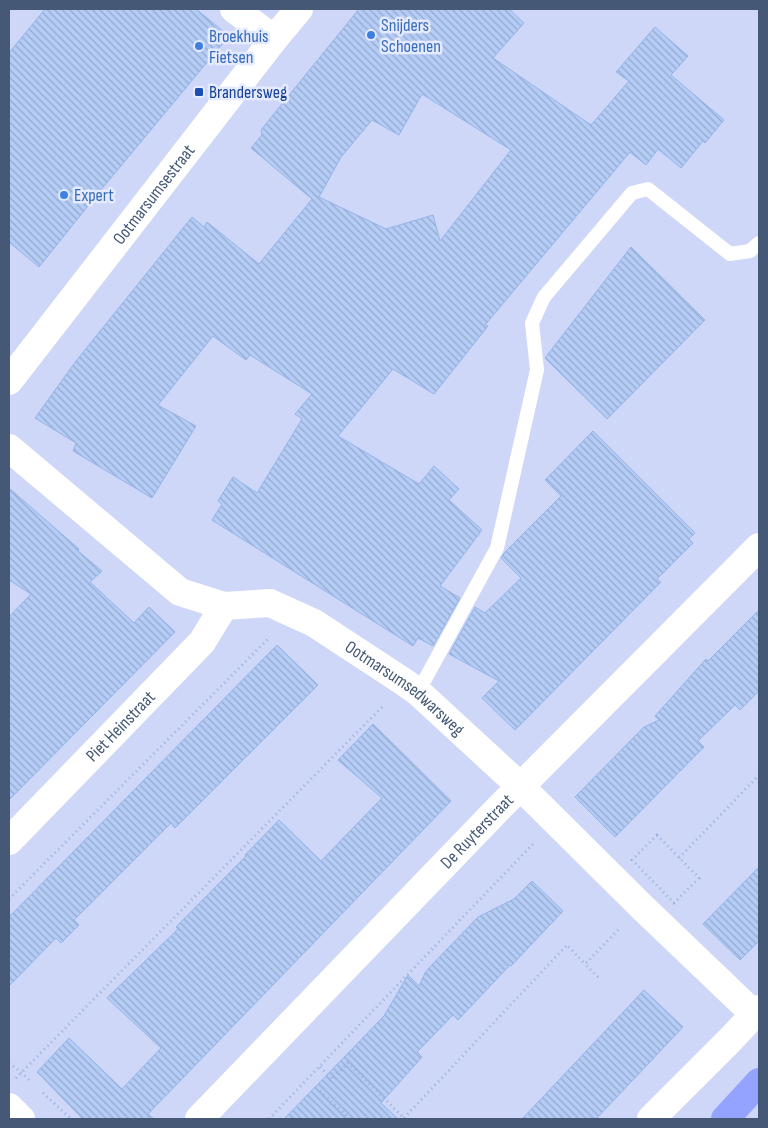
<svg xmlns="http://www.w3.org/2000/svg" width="768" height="1128" viewBox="0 0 768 1128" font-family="'Sofia Sans Condensed',sans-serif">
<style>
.residential{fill:#cfd7f8}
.building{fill:url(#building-back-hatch);stroke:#93b4ea;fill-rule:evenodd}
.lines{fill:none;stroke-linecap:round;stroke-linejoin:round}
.path{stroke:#97b0da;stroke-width:3;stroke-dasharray:1 4;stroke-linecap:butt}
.service{stroke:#fff;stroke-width:14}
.minor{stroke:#fff;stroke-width:28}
.tertiary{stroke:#fff;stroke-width:28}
.primary{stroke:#94a3ff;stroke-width:28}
.shop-dot{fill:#3f7fe0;stroke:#e6eaff;stroke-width:2}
.transit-dot{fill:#1a4fb4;stroke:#e6eaff;stroke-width:2}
.labels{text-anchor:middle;stroke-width:5;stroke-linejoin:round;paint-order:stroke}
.shop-label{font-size:18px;fill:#366cbe;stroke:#e6eaff;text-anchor:start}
.transit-label{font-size:18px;fill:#164399;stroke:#e6eaff;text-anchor:start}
.street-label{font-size:18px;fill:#455976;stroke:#e6eaff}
</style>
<defs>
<pattern id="building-back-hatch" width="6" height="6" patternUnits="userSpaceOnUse" patternTransform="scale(1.25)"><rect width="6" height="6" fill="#b4ccf6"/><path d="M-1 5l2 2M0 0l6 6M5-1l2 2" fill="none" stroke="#94a9cc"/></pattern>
</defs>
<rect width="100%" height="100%" fill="#dee3fe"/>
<path class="residential" d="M9 9H759V1119H9Z"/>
<path class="building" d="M45 9H196L229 36 100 191 39 267 9 242V53Z
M359 9H509L524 23 493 58 591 125 629 81 616 72 655 27 688 56 671 75 724 120 705 143 703 141 681 168 658 149 646 165 630 152 485 325 488 326 434 394 393 369 338 436 419 484 434 466 459 489 449 500 482 530 440 586 460 598 433 646 418 638 413 646 212 520 222 504 218 501 233 477 257 493 302 419 295 414 312 394 250 355 246 360 213 336 158 405 196 426 152 498 73 451 76 443 35 418 76 361 192 217 204 227 207 222 259 264 312 199 251 148 262 135 261 130 269 120ZM422 94 511 150 440 241 433 215 386 229 319 197 341 157 372 120 399 135Z
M631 247 705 320 607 419 545 358Z
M593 431 695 533 689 539 693 543 657 579 661 582 515 730 482 698 499 681 449 654 475 607 485 613 521 578 501 558 505 552 561 496 545 480Z
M9 488 79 549 78 551 102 571 90 582 134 623 149 607 175 632 9 800V617L31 594 9 580Z
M759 610V691L740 710 735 705 698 741 704 747 615 837 575 797 644 727 659 720 655 716 706 659 708 661Z
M277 645 318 685 175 828 171 823 74 920 79 925 61 943 56 938 9 986V917Z
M373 724 451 801 148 1114 154 1119H83L37 1072 69 1038 122 1089 161 1048 107 998 178 929 176 927 246 856 245 855 279 820 321 861 382 798 338 760Z
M759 867V941L740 960 703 924Z
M532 881 563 911 511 966 510 965 458 1020 453 1015 417 1052 422 1057 381 1103 398 1119H284L384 1016 408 975 419 986 426 971 478 917 514 899Z
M644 990 683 1027 596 1119H522Z"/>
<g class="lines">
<path class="path" d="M657 835 699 878 674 903 632 860Z
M679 858 759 775
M9 899 269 638
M598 977 585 964 620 928
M9 1063 21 1072 31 1082
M320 1067 332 1079
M16 1078 384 705
M43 1093 71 1119
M404 1118 567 945 585 964
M269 1119 534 843
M350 1119 320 1091 348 1063 405 1119"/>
<path class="service" d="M418 692 497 548 537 370 532 323 544 297 632 193 648 189 730 254 750 251 759 243"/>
<g class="minor">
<path d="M234 9 274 39"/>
<path id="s1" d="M9 448 180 592 224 606 270 603 314 623 404 682 418 692 520 786 642 907 754 1014"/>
<path id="s2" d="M9 841 202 642 224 606"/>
<path d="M9 1107 21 1119"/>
<path id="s3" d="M199 1119 499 808 759 547"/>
<path d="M651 1119 732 1038 759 1009"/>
</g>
<path class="tertiary" id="s4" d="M9 381 274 39 299 9"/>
<path class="primary" d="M725 1119 759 1082"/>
</g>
<g class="shop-dot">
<circle cx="371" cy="35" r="5"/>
<circle cx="199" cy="46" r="5"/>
<circle cx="64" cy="195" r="5"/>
</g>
<rect class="transit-dot" x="194" y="87" width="10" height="10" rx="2.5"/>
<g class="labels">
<g class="shop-label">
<text x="381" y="31">Snijders<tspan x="381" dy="21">Schoenen</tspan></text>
<text x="209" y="42">Broekhuis<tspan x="209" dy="21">Fietsen</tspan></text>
<text x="74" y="201">Expert</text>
</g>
<g class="transit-label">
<text x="209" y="98">Brandersweg</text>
</g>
<g class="street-label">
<text dy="6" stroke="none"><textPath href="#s4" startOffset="236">Ootmarsumsestraat</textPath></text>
<text dy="6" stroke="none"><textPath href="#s1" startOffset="476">Ootmarsumsedwarsweg</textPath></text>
<text dy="6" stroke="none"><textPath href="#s2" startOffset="160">Piet Heinstraat</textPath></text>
<text dy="6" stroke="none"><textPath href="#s3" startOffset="400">De Ruyterstraat</textPath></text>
</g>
</g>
<rect width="768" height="1128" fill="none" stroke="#455976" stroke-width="20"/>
</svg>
